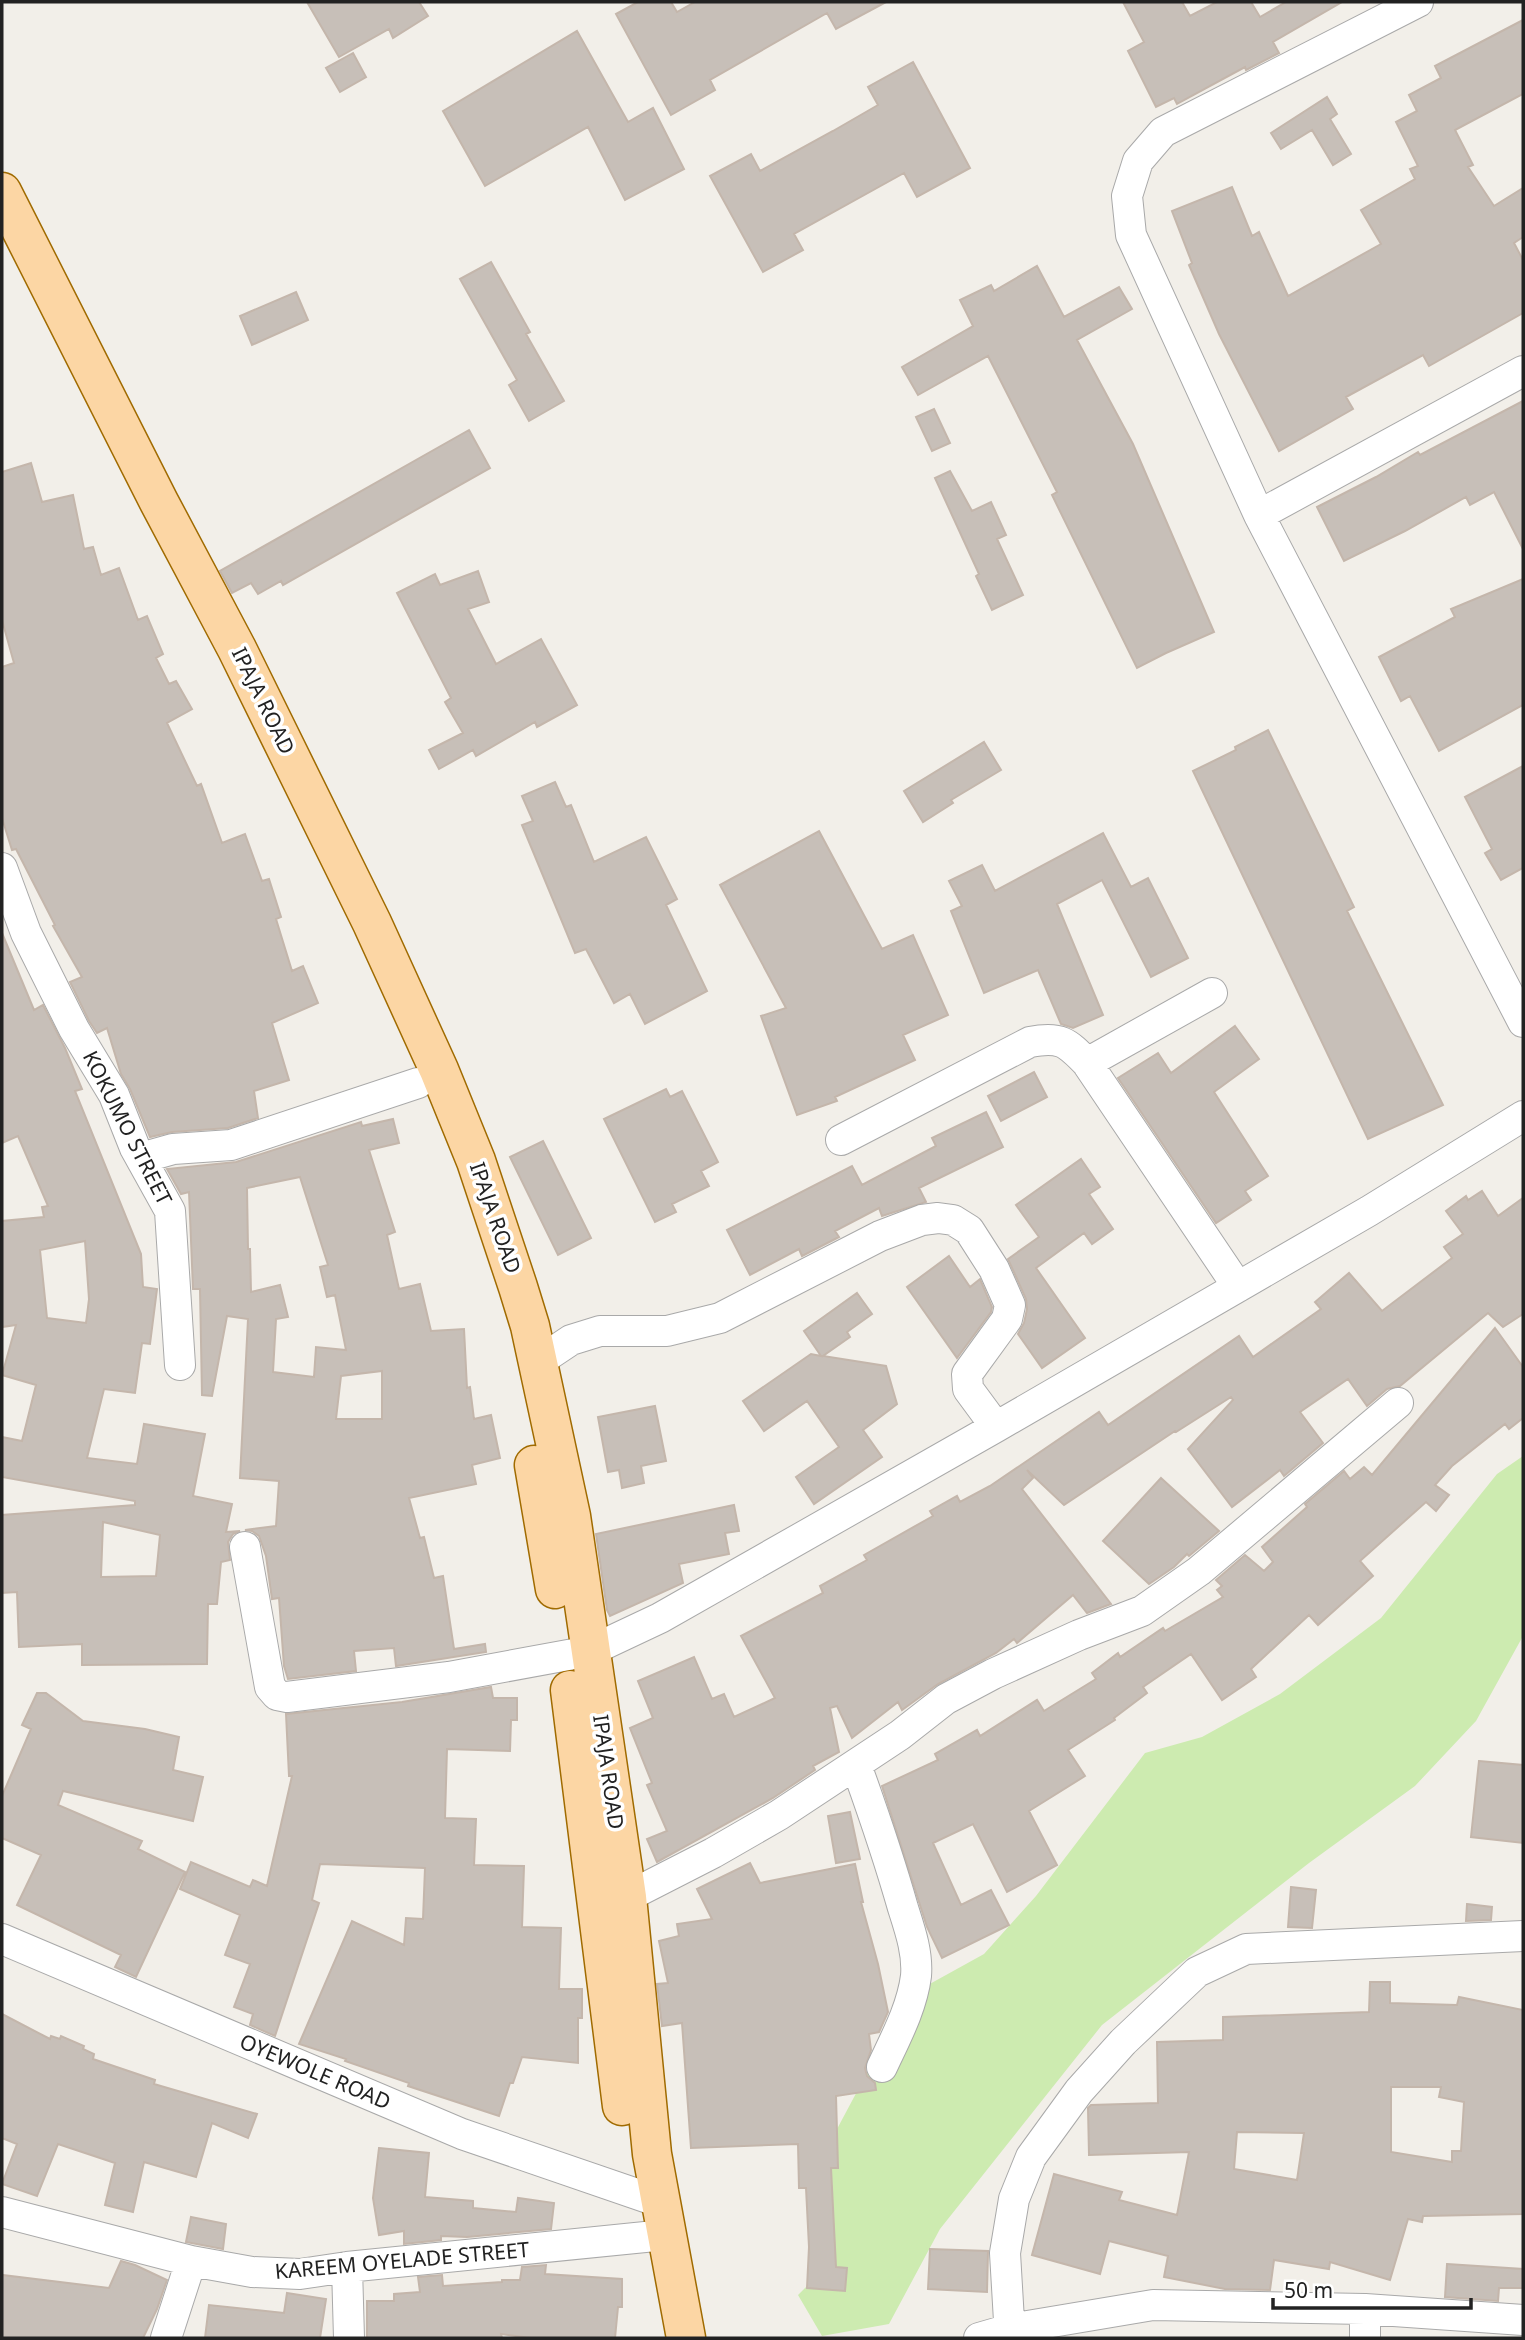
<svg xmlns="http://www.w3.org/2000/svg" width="1525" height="2340" viewBox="0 0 1525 2340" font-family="'Noto Sans',sans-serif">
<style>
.grass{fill:#cdebb0}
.building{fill:#c7bfb8;stroke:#c4b6ab;stroke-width:2;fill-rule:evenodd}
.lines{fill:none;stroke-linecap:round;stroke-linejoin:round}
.minor-casing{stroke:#a9a9a9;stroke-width:32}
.major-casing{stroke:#a06b00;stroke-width:41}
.minor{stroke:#fff;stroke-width:30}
.major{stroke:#fcd6a4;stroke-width:38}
.labels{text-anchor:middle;stroke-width:7;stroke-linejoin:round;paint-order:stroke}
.street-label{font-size:21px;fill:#222;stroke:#fff}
</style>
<rect width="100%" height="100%" fill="#f2efe9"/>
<path class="grass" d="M1523 1456V1636L1476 1721 1415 1786 1309 1863 1102 2025 940 2229 889 2324 822 2336 798 2295 830 2263 821 2159 908 1996 984 1954 1036 1896 1145 1753 1202 1737 1280 1694 1381 1618 1497 1474Z"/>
<path class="building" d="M307 2H419L428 16 393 38 389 29 339 57Z
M638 2H671L677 12 695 2H886L836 29 827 13 710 80 715 90 671 115 616 14Z
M1123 2H1182L1190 16 1217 2H1251L1260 17 1286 2H1342L1273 42 1279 53 1246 70 1245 67 1177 104 1174 98 1156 107 1128 51 1144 42Z
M1523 20V94L1455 130 1473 165 1468 167 1494 206 1523 188V237L1514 243 1523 260V313L1429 366 1423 355 1346 397 1353 409 1279 451 1219 334 1189 265 1192 263 1172 211 1232 187 1252 236 1259 232 1288 296 1381 244 1361 210 1415 179 1410 169 1418 166 1396 122 1417 111 1409 95 1441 78 1435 66Z
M577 31 628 122 653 108 684 169 625 200 588 127 485 186 443 111Z
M353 53 366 77 340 92 326 68Z
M913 62 970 168 917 197 904 173 794 234 803 250 763 272 710 176 751 154 760 171 833 131 878 105 868 87Z
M1327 97 1337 114 1330 119 1351 154 1333 165 1312 130 1281 149 1271 133Z
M491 262 530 332 526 334 564 401 529 421 509 385 517 380 460 279Z
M1037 266 1064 317 1119 287 1132 309 1077 340 1133 444 1214 632 1166 653 1137 668 1052 495 1057 492 988 356 918 395 902 367 973 326 960 300 991 285 994 291Z
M296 292 308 320 252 345 240 316Z
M1523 401V549L1494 492 1470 505 1466 497 1405 531 1344 561 1317 507 1376 477 1418 452 1420 455Z
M934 409 950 443 932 451 916 417Z
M469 430 490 468 283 585 281 581 258 594 251 583 232 593 220 571Z
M31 463 42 502 73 495 84 549 93 547 101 575 119 568 138 620 147 616 163 654 156 658 169 684 176 681 192 709 167 723 197 786 201 784 222 843 245 834 262 881 269 879 281 917 276 919 292 971 303 966 318 1003 272 1023 289 1080 254 1091 258 1118 228 1128 172 1132 150 1137 130 1089 121 1074 107 1028 97 1033 89 1021 70 982 82 977 53 926 55 925 16 849 12 850 2 818V667L14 663 2 620V472Z
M950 471 972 511 991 502 1006 535 997 539 1023 595 992 610 976 576 979 574 935 478Z
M478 571 489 602 468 609 496 664 541 639 577 705 537 727 535 722 476 756 473 750 439 769 429 750 463 733 445 702 451 698 397 593 435 574 440 585Z
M1523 579V705L1439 751 1410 696 1401 701 1379 657 1455 617 1451 609Z
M1268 730 1354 907 1347 911 1443 1105 1368 1139 1193 771 1236 750 1235 747Z
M984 742 1001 770 951 800 953 803 923 822 904 791Z
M1523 766V868L1501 880 1485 853 1492 849 1465 797Z
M555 782 566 807 571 805 594 862 646 837 677 899 666 905 707 991 645 1024 630 994 614 1003 586 949 575 953 522 825 533 821 522 796Z
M819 831 882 949 913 935 948 1015 903 1035 915 1060 835 1097 837 1101 797 1115 761 1016 786 1008 720 885Z
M1103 833 1131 887 1148 878 1188 958 1151 977 1102 880 1057 904 1103 1015 1073 1028 1061 1024 1038 970 984 993 951 911 962 906 949 881 982 865 995 891Z
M2 933 34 1010 43 1005 65 1048 82 1089 75 1091 141 1254 143 1287 157 1289 150 1344 142 1343 135 1393 104 1389 87 1458 137 1464 144 1424 205 1434 193 1496 232 1504 226 1532 240 1531 233 1534 228 1542 230 1560 221 1562 217 1604H208L207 1664 82 1665V1644L19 1647 17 1592 2 1593V1515L135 1505V1501L2 1477V1437L22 1441 36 1385 2 1375 16 1325 2 1327V1221L44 1217 42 1207 48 1206 18 1136 2 1143ZM85 1241 89 1299 86 1323 47 1318 40 1250ZM103 1522 160 1535 156 1576 101 1577Z
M1235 1026 1259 1059 1214 1092 1268 1176 1245 1191 1251 1200 1216 1223 1118 1078 1158 1053 1171 1073Z
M1034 1072 1047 1097 1001 1121 988 1096Z
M666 1089 670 1097 682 1091 718 1162 701 1171 709 1186 672 1204 676 1212 655 1222 604 1119Z
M986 1112 1003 1147 919 1188 926 1202 882 1216 879 1208 835 1231 839 1237 802 1256 799 1249 750 1275 727 1230 852 1166 862 1185 936 1146 932 1138Z
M393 1119 399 1143 369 1150 395 1232 387 1235 399 1289 420 1284 431 1331 464 1329 467 1388 470 1387 474 1419 491 1415 500 1458 472 1465 476 1484 409 1498 420 1538 424 1537 434 1578 443 1576 454 1649 485 1644 486 1652 396 1666 394 1648 354 1651 356 1671 288 1679 284 1666 279 1598 272 1599 266 1556 259 1536 252 1531 245 1530 276 1526 279 1481 240 1478 248 1319 227 1316 212 1396 202 1395 200 1289H193L189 1192 181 1194 167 1169 236 1162 361 1122 362 1126ZM300 1177 328 1265 320 1267 327 1297 335 1295 346 1350 316 1347 314 1377 273 1372 276 1319 288 1317 280 1285 251 1292 250 1249H248L247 1188ZM382 1371V1419H336L341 1376Z
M543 1141 591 1238 558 1255 510 1157Z
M1081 1159 1100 1187 1089 1194 1113 1229 1092 1244 1084 1233 1036 1268 1085 1338 1042 1368 1018 1334 1024 1323 1027 1309 1026 1299 1008 1259 1039 1237 1016 1205Z
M1482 1191 1498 1216 1523 1198V1314L1503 1327 1488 1313 1400 1386 1387 1389 1367 1406 1348 1379 1300 1412 1323 1443 1284 1476 1280 1470 1232 1507 1188 1449 1233 1400 1231 1397 1176 1432 1175 1431 1064 1505 1027 1470 1033 1478 1022 1489 1111 1604 1087 1613 1073 1595 1017 1643 1014 1639 996 1653 938 1684 902 1710 898 1702 852 1738 837 1706 830 1708 839 1752 813 1766 815 1770 773 1798 657 1862 647 1839 667 1831 647 1785 652 1783 630 1728 653 1718 638 1681 694 1657 712 1699 724 1694 734 1717 775 1698 741 1636 823 1593 820 1586 867 1560 864 1555 933 1516 930 1511 957 1496 960 1502 990 1486 1099 1412 1108 1425 1239 1336 1253 1357 1321 1309 1315 1302 1349 1273 1382 1311 1452 1258 1444 1247 1463 1234 1446 1211 1466 1196 1468 1200Z
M949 1256 970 1287 980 1279 992 1307 991 1312 957 1358 907 1287Z
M857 1293 872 1314 847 1332 850 1337 823 1356 886 1366 897 1404 863 1430 882 1457 814 1504 796 1477 839 1447 807 1401 764 1431 743 1401 811 1354 821 1356 804 1331Z
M1495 1328 1523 1367V1418L1509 1429 1505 1424 1452 1466 1435 1485 1449 1495 1436 1511 1426 1502 1360 1561 1373 1576 1318 1625 1309 1615 1251 1669 1256 1677 1222 1700 1191 1654 1143 1687 1147 1693 1114 1718 1115 1720 1068 1750 1085 1776 1029 1811 1057 1865 1007 1892 973 1824 933 1843 961 1905 991 1890 1009 1925 942 1958 927 1927 882 1786 938 1760 935 1754 977 1730 980 1736 1037 1700 1044 1711 1096 1679 1092 1673 1118 1653 1120 1657 1163 1628 1165 1631 1223 1597 1217 1590 1222 1586 1216 1580 1245 1555 1264 1571 1273 1562 1262 1547 1307 1507 1305 1504 1344 1471 1350 1479 1364 1467 1372 1475Z
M655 1406 666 1461 641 1466 644 1483 622 1488 619 1470 608 1472 598 1417Z
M1161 1478 1219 1531 1189 1556 1187 1554 1174 1567 1149 1584 1103 1541Z
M734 1505 739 1531 725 1533 729 1554 679 1564 683 1583 610 1616 607 1610 596 1534Z
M491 1687 493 1698H517V1720H511L510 1751 447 1749 445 1818 476 1819 474 1865 524 1866 522 1927 561 1928 559 1989H582V2018H578V2063L522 2057 513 2083H510L499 2116 408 2086 409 2083 345 2061 346 2059 299 2044 352 1921 404 1945 406 1918 423 1919 425 1868 320 1864 312 1900 319 1903 275 2036 250 2025 253 2014 234 2007 250 1964 225 1955 240 1915 180 1889 191 1862 250 1887 253 1880 267 1886 292 1776H289L286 1714 402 1702Z
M37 1693H46L83 1721 145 1729 179 1737 173 1770 203 1777 193 1821 63 1791 58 1805 142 1841 138 1849 185 1872 136 1977 115 1967 121 1955 17 1905 41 1855 2 1838V1796L31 1729 22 1725Z
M1479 1761 1523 1765V1843L1471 1837Z
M850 1812 860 1859 836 1863 828 1816Z
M750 1863 760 1883 855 1864 863 1902H861L878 1964 888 2012 879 2032 869 2034 871 2050 865 2068 867 2076 875 2083 876 2090 836 2096 838 2168H831L836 2267 847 2268 845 2291 807 2288 809 2247 806 2188H799L798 2144 691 2148 682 2023 662 2026 657 1984 668 1983 659 1941 679 1936 677 1924 712 1919 697 1889Z
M1291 1887 1316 1890 1312 1928 1288 1927Z
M1467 1904 1492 1907 1491 1920 1466 1921Z
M1370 1982H1390V2003L1457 2005 1459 1997 1523 2010V2214L1423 2216 1422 2222 1408 2219 1390 2280 1330 2262 1329 2269 1274 2260 1270 2290 1225 2289 1164 2277 1168 2256 1109 2241 1100 2274 1032 2255 1054 2174 1122 2192 1119 2200 1177 2215 1189 2152 1089 2155 1088 2108 1091 2105 1158 2103 1157 2042 1223 2040V2017L1369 2012ZM1391 2087H1441L1439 2097 1464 2102 1461 2151H1452V2162L1391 2152ZM1237 2132 1304 2133 1297 2180 1234 2169Z
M2 2014 50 2039 51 2036 60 2039 61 2036 84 2046 83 2049 94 2054 93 2059 155 2080 154 2084 257 2114 248 2138 212 2123 196 2177 144 2162 133 2212 105 2205 115 2163 58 2144 37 2196 2 2184 17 2144 2 2138Z
M379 2148 429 2153 425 2197 473 2201V2208L516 2212 518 2198 554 2203 551 2229 467 2237 441 2236V2240L404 2244V2231L379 2235 373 2198Z
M191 2217 226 2224 223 2249 186 2242Z
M930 2249 988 2251 987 2292 928 2289Z
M121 2261 135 2265 167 2280 157 2309 143 2338H2V2275L109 2288Z
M1447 2264 1523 2269V2288H1499L1498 2301 1445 2297Z
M546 2265 545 2274 622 2279V2307H618L615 2338H531L501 2334 502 2338H367V2301H394V2294L420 2292 418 2277 442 2275 443 2286 502 2282V2280H520L522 2267Z
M287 2293 326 2299 320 2338H205L209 2305 284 2313Z"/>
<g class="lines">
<g class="minor-casing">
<path id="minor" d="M1418 2 1163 132 1138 161 1127 196 1131 235 1259 515 1523 1022
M1259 515 1523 371
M2 868 26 933 74 1029 114 1095 135 1148 170 1211 180 1365
M1087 1063 1212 993
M841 1140 1030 1042C1060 1036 1067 1042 1087 1063L1238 1287
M141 1158 173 1149 231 1145 418 1083
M538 1362 571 1340 600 1331H667L720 1318 880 1236 922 1220 938 1218 953 1220 969 1230 994 1269 1010 1305 1007 1319 967 1374 968 1389 996 1427
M245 1547 270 1687 277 1695 287 1697 449 1677 590 1651 660 1618 996 1427 1369 1211 1523 1116
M856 1765C873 1812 889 1859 903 1908 910 1930 918 1953 916 1976 912 2008 895 2039 882 2067
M627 1897 713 1853 779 1815 900 1735 946 1699 993 1674 1079 1635 1142 1611 1199 1571 1398 1403
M2 1939 462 2134 660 2202
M2 2212 191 2261 252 2272 300 2274 347 2267 665 2235
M347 2267 349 2338
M166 2338 191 2261
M979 2338 1010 2329 1153 2305 1365 2309 1523 2320
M1010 2338 1005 2253 1014 2199 1031 2157 1079 2091 1123 2042 1197 1972 1246 1949 1523 1936
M1365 2338V2309"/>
</g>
<g class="major-casing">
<path id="major" d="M2 192 159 502 237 649 372 923 439 1070 476 1161 518 1287 530 1326 571 1516 627 1897 652 2154 686 2338
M534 1465 555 1589
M570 1690 622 2106"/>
</g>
<use href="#minor" class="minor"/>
<use href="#major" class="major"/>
</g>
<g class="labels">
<g class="street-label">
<text transform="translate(263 701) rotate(64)" y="7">IPAJA ROAD</text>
<text transform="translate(127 1128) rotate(63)" y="7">KOKUMO STREET</text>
<text transform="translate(495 1218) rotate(71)" y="7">IPAJA ROAD</text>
<text transform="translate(608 1772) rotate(82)" y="7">IPAJA ROAD</text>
<text transform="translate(315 2072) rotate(23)" y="7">OYEWOLE ROAD</text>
<text transform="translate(402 2261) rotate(-5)" y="7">KAREEM OYELADE STREET</text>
</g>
</g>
<rect width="1525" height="2340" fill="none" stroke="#222222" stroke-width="7"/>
<path d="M1273 2298v10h198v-10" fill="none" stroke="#222222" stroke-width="3.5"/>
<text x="1284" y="2298" font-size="21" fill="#222222" stroke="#ffffff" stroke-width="5" paint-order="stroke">50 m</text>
</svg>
